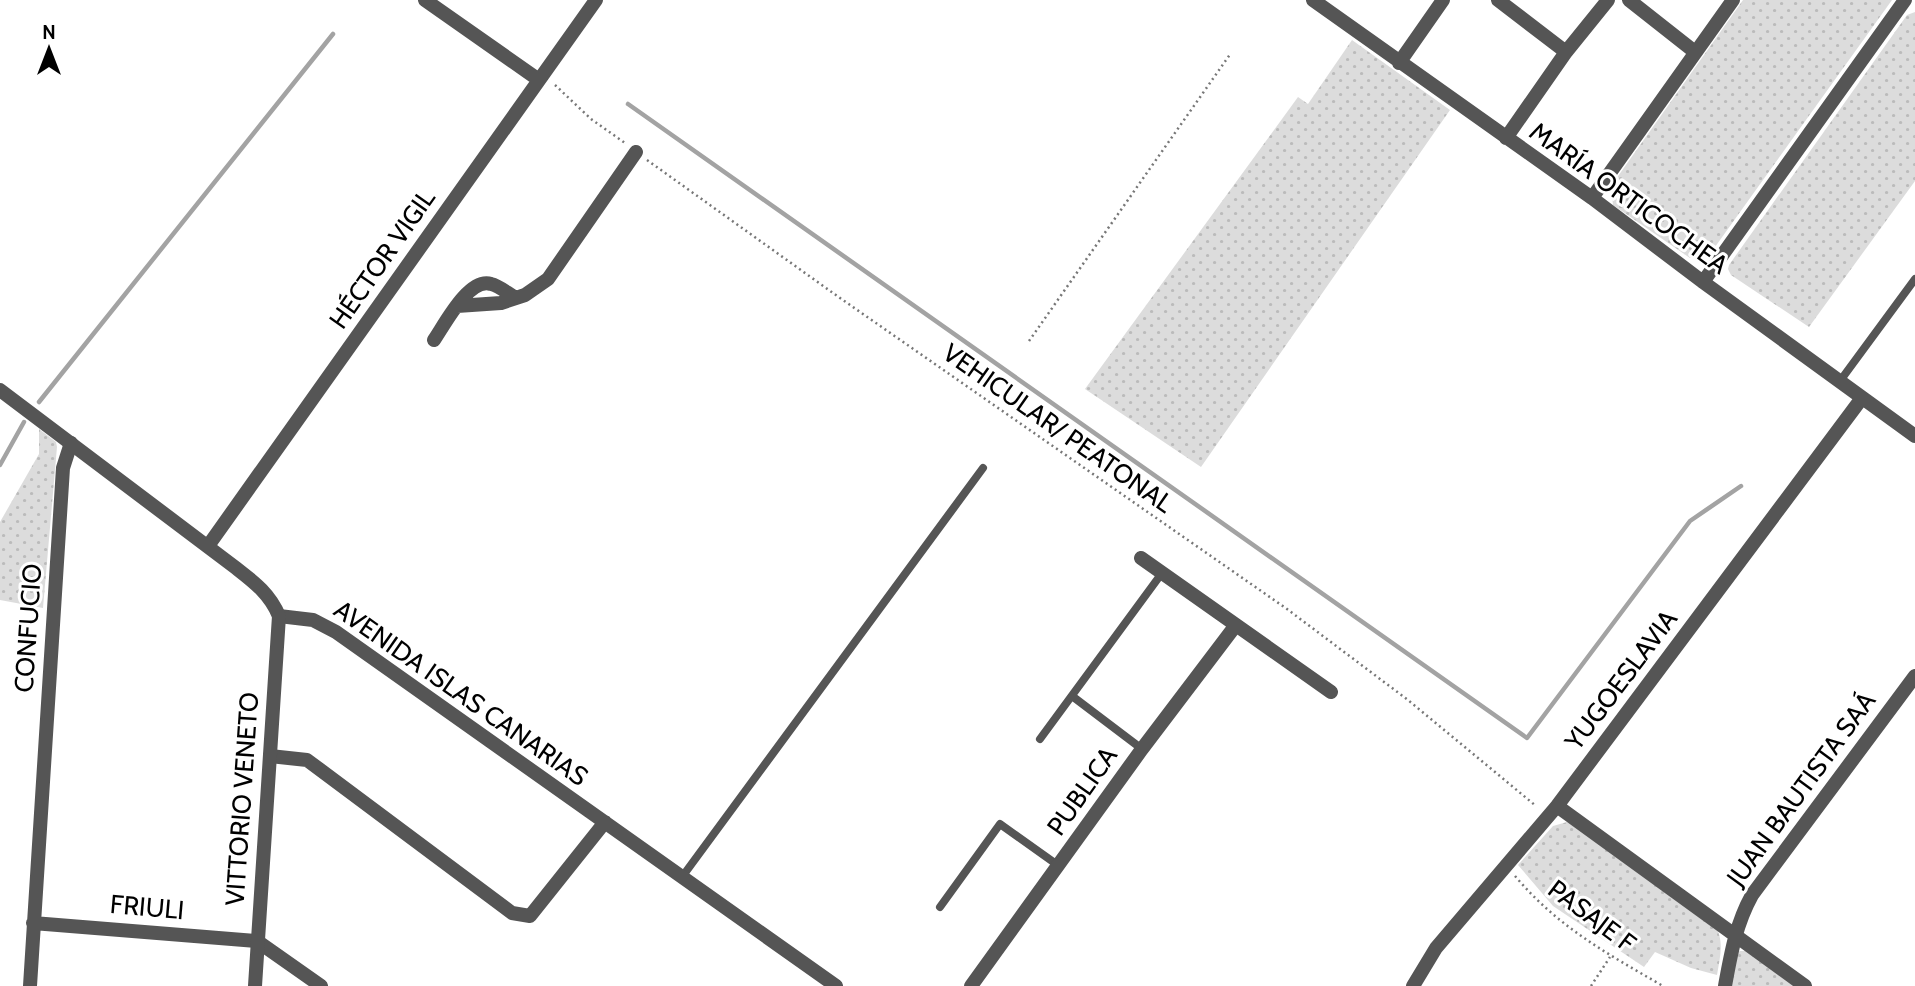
<svg xmlns="http://www.w3.org/2000/svg" width="1915" height="986" viewBox="0 0 1915 986" font-family="Cabin,sans-serif">
<style>
.grass{fill:url(#grass-dots)}
.lines{fill:none;stroke-linecap:round;stroke-linejoin:round}
.stream{stroke:#a3a3a3;stroke-width:4.5}
.path{stroke:#777;stroke-width:2.5;stroke-dasharray:2 3.5;stroke-linecap:butt}
.service{stroke:#555;stroke-width:8}
.minor{stroke:#555;stroke-width:14}
.tertiary{stroke:#555;stroke-width:14}
.labels{text-anchor:middle;stroke-width:6;stroke-linejoin:round;paint-order:stroke}
.street-label{font-size:26px;fill:#000;stroke:#fff}
</style>
<defs>
<pattern id="grass-dots" width="8" height="8" patternUnits="userSpaceOnUse" patternTransform="scale(1.75)"><rect width="8" height="8" fill="#dcdcdc"/><path d="M2 2h.1M6 6h.1" fill="none" stroke="#bbb" stroke-width="1.8" stroke-linecap="round"/></pattern>
</defs>
<rect width="100%" height="100%" fill="#fff"/>
<path class="grass" d="M1743 0H1892L1715 247 1707 254 1690 258 1613 205 1611 186Z
M1915 12V181L1809 327 1731 275 1728 269 1729 265 1907 15Z
M1352 40 1450 110 1201 467 1085 389 1298 97 1308 104Z
M39 429 56 442 57 447 43 608 0 600V522L39 454Z
M1567 822 1575 825 1714 924C1725 940 1720 957 1717 975L1691 968 1655 952 1644 967 1553 906 1518 865 1553 826Z
M1740 951H1747L1800 986H1731L1736 953Z"/>
<g class="lines">
<path class="stream" d="M628 104 1527 738 1690 521 1741 486
M39 402 333 34
M0 465 24 422"/>
<path class="path" d="M555 85 591 119 625 143
M647 160 840 298 1287 609 1408 700 1536 806
M1029 341 1231 53
M1515 876C1558 927 1606 953 1663 986
M1591 986 1610 957"/>
<path class="service" d="M1840 381 1915 279
M1072 696 1142 749
M1040 739 1162 573
M682 877 983 468
M940 907 1000 824 1059 866"/>
<path class="minor" d="M425 0 539 80
M1313 0 1592 198 1703 282 1915 436
M1498 0 1566 52
M1629 0 1695 52
M1399 63 1443 0
M1506 138 1566 52 1608 0
M1592 198 1733 0
M1703 282 1905 0
M457 306 501 303 525 295 548 279 636 152
M434 340C445 324 469 277 491 284 500 286 508 294 516 298
M208 546 596 0
M1141 558 1331 692
M279 616 313 620 336 632 836 986
M270 756 307 760 512 913 530 916 605 822
M1557 806 1805 986
M33 923 257 941 321 986
M30 986 63 468 71 443
M971 986 1142 749 1236 625
M1413 986 1436 948 1557 806 1862 398
M1725 986C1731 953 1736 924 1752 895L1915 676"/>
<path class="tertiary" d="M0 390 236 568C254 582 270 594 279 616L255 986"/>
</g>
<g class="labels">
<g class="street-label">
<text transform="translate(1629 198) rotate(36)" y="9">MARÍA ORTICOCHEA</text>
<text transform="translate(382 259) rotate(-55)" y="9">HÉCTOR VIGIL</text>
<text transform="translate(1058 428) rotate(35)" y="9">VEHICULAR/ PEATONAL</text>
<text transform="translate(28 628) rotate(-86)" y="9">CONFUCIO</text>
<text transform="translate(1621 680) rotate(-53)" y="9">YUGOESLAVIA</text>
<text transform="translate(461 693) rotate(35)" y="9">AVENIDA ISLAS CANARIAS</text>
<text transform="translate(1801 789) rotate(-54)" y="9">JUAN BAUTISTA SAÁ</text>
<text transform="translate(1082 791) rotate(-55)" y="9">PUBLICA</text>
<text transform="translate(242 799) rotate(-86)" y="9">VITTORIO VENETO</text>
<text transform="translate(147 907) rotate(5)" y="9">FRIULI</text>
<text transform="translate(1592 916) rotate(37)" y="9">PASAJE F</text>
</g>
</g>
<g transform="translate(49 49)" stroke="#ffffff" stroke-width="5" paint-order="stroke">
<path d="M0-5L12 26L0 18L-12 26Z" fill="#000000"/>
<text y="-10" font-size="19" font-weight="bold" text-anchor="middle" fill="#000000">N</text>
</g>
</svg>
